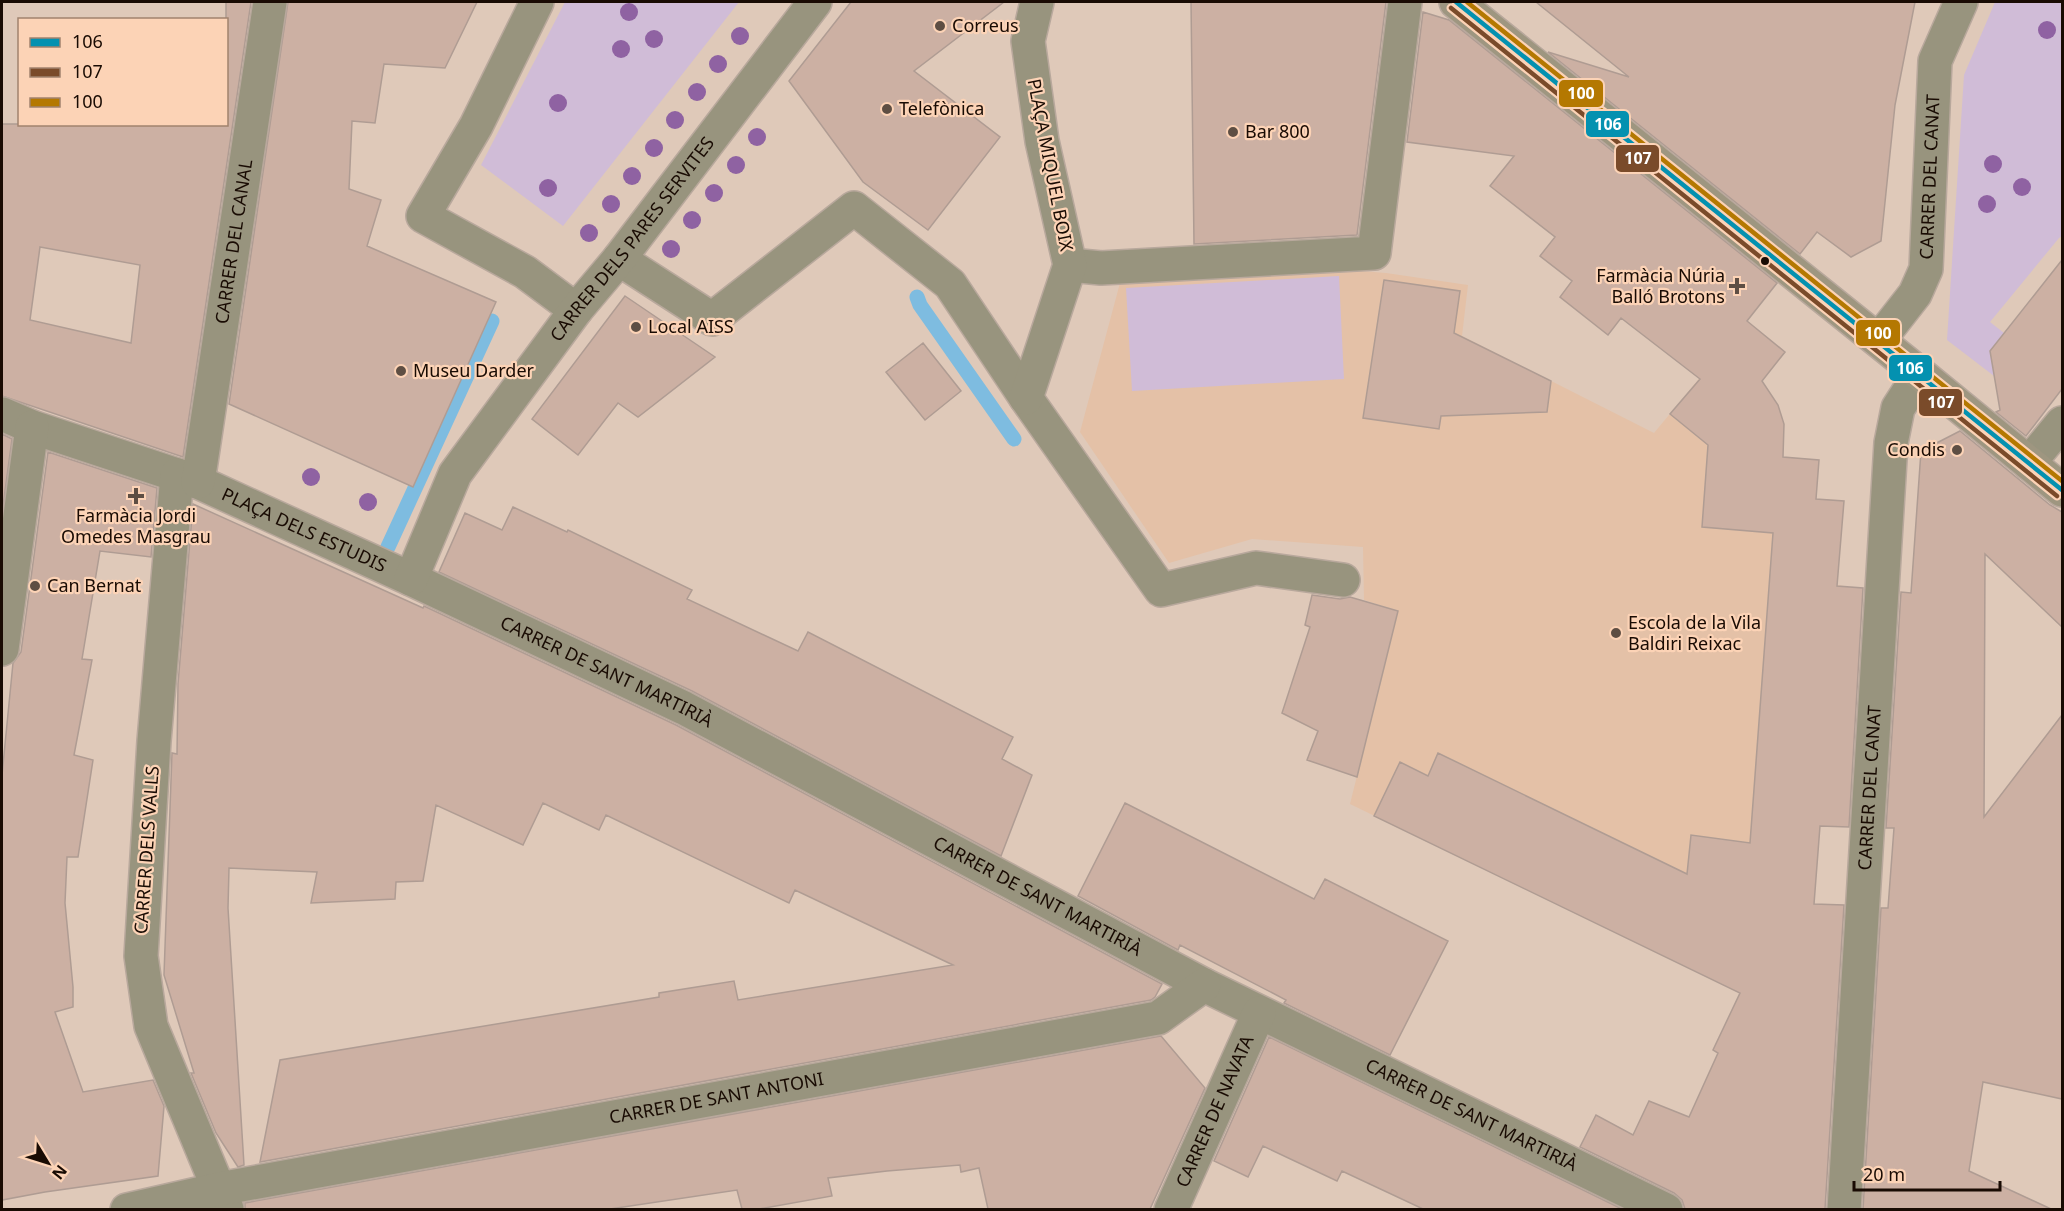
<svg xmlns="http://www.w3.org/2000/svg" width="2064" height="1211" viewBox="0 0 2064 1211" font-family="'Noto Sans',sans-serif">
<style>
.built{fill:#e4c1a7}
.green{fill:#d0bcd7}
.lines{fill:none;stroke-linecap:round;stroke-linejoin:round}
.stream{stroke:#7ebce0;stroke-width:15}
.building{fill:#ccb0a3;stroke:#af9c93;stroke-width:1.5;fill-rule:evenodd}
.minor-casing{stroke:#b8a89c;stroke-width:36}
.major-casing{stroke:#b8a89c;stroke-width:36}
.minor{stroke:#98947e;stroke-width:33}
.major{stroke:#9e9680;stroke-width:33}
.bus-1-casing{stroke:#fcd3b6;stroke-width:9}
.bus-2-casing{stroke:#fcd3b6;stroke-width:9}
.bus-3-casing{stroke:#fcd3b6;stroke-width:9}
.bus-1{stroke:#0491b0;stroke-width:4.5}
.bus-2{stroke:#7a4b2a;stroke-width:4.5}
.bus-3{stroke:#b47801;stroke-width:4.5}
.tree{fill:#8f62a2}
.poi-dot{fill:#5e4e43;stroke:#fcd3b6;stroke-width:2}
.bus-dot{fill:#190b03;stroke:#fcd3b6;stroke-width:2}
.labels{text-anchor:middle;stroke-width:4.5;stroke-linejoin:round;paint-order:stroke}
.poi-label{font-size:18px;fill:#190b03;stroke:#fcd3b6;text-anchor:start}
.street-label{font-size:18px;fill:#190b03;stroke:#fcd3b6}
.line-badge{stroke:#fcd3b6;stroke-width:2}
.badge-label{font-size:16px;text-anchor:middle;font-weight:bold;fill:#fff}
</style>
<rect width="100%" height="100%" fill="#dfc9b9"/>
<path class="built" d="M1348 270 1386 273 1468 285 1462 336 1654 433 1747 321 1785 352 1760 383 1778 405 1784 424 1780 457 1819 460 1816 499 1844 502 1837 585 1844 586 1827 826H1820L1814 904 1690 895 1671 960 1350 804 1398 611 1364 600 1363 547 1252 539 1169 563 1080 432 1120 283Z"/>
<path class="green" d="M565 2H739L563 226 481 165Z
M1995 2H2062V236L2059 238 1990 322 2004 333 1990 351 1994 376 1947 340 1964 75Z
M1339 276 1344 379 1132 391 1126 288Z"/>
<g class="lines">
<path class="stream" d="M917 297 920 305 1014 439
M388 547 492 321"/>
</g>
<path class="building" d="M226 2H251L183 457 2 396V124H226ZM40 247 140 265 131 343 30 320Z
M288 2H477L445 68 384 64 375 123 352 121 349 189 381 200 367 246 496 302 413 487 229 404Z
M851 2H1004L914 71 1000 137 928 230 863 182 789 81Z
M1191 2H1386L1357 235 1194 244Z
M1536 2H1915L1895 105 1881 241 1851 257 1817 232 1800 254 1548 52 1629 77Z
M1423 12 1449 20 1777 283 1747 321 1785 352 1762 381 1778 405 1784 424 1783 457 1819 460 1816 499 1844 501 1837 586 1863 588 1849 827 1820 826 1814 904 1844 905 1825 1209H1685L1682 1200 1674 1193 1580 1147 1596 1115 1633 1135 1649 1101 1689 1117 1718 1053 1713 1050 1740 993 1374 816 1400 762 1428 776 1438 753 1687 874 1691 835 1750 843 1773 533 1702 527 1708 445 1670 414 1700 379 1621 318 1608 335 1560 297 1572 281 1540 256 1555 237 1490 186 1514 156 1407 142Z
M2062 260V389L2026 436 1996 412 2000 410 1990 351Z
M1384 280 1460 291 1454 333 1551 381 1547 412 1441 416 1439 429 1363 418Z
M625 296 715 357 638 417 618 403 578 455 532 419Z
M923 343 961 391 925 420 886 372Z
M1960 431 2050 505 2062 512V627L1985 554 1984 817 2062 715V1099L1983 1082 1969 1171 2051 1209H1863L1881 908H1888L1894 828H1886L1901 592 1911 593 1921 451Z
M2 434 12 439 2 513Z
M48 452 157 488 151 557 100 551 82 659 92 660 74 755 93 760 78 857H67L65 903 73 987V1007L55 1012 83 1092 153 1080 164 1106 158 1176 45 1192 2 1200V775L13 663 21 652Z
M193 504 423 608 424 606 676 725 1162 984 1155 997 1151 1000 260 1162 280 1060 659 997V993L734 981 738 1000 953 965 795 890 789 903 606 815 599 830 543 803 523 845 436 805 423 881 396 882 395 899 311 903 317 872 229 868 228 908 244 1165 238 1167 216 1133 191 1073H194L164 975 172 753 177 754 178 684Z
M513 507 567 532 568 530 692 590 687 599 798 651 808 632 1013 737 1002 759 1032 775 1001 856 692 691 439 572 465 513 502 530Z
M1312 595 1340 599 1350 597 1398 611 1357 777 1307 760 1318 731 1282 713 1310 627 1305 625Z
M1125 803 1314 899 1325 879 1448 941 1390 1055 1284 1003 1286 1000 1180 945 1178 950 1078 896Z
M1161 1036 1205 1088 1150 1209H988L979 1168 961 1172 960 1165 887 1171 828 1178 832 1196 759 1209H742L737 1190 610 1209H245V1203Z
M1269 1037 1622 1209H1423L1342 1171 1337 1181 1263 1146 1248 1177 1214 1161Z"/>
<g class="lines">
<g class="minor-casing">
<g id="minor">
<path d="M537 2 476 126 423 216 525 272 576 310"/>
<path d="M619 259 712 319 854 208 950 284 1026 398 1161 590 1256 568 1343 580"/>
<path d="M1070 265 1101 268 1374 253 1405 2"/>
<path id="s1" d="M1879 340 1915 294 1926 269 1935 61 1961 2"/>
<path d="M1026 398 1070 265 1042 141 1028 41 1037 2"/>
<path id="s2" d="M2 414 32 427 198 482 411 579 684 708 1204 985 1666 1210"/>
<path d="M2029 463 2062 423"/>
<path d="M177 475 154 741 141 956 151 1026 227 1209"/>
<path id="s3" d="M198 482 270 2"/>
<path id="s4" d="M411 579 455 474 576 310 619 259 815 2"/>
<path d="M2 649 32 427"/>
<path id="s5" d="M127 1210 219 1189 1152 1019 1158 1018 1204 985"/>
<path id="s6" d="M1171 1210 1259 1013"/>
<path id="s7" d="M1844 1210 1891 443 1898 408 1920 374"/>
</g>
</g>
<g class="major-casing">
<path id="major" d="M1456 2 1920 374 2062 490"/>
</g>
<use href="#minor" class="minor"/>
<use href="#major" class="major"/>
<g class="bus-1-casing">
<path id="bus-1" d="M1456 2 2062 490"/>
</g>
<g class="bus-2-casing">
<path id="bus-2" d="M1451 8 2057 496"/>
</g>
<g class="bus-3-casing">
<path id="bus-3" d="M1467 2 2062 481"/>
</g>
<use href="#bus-1" class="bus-1"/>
<use href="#bus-2" class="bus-2"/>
<use href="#bus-3" class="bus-3"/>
</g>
<g class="tree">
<circle cx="629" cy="12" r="9"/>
<circle cx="2047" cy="30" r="9"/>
<circle cx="740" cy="36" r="9"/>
<circle cx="654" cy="39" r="9"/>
<circle cx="621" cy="49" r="9"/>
<circle cx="718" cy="64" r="9"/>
<circle cx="697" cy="92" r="9"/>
<circle cx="558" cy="103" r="9"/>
<circle cx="675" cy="120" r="9"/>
<circle cx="757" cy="137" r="9"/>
<circle cx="654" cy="148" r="9"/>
<circle cx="1993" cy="164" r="9"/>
<circle cx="736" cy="165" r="9"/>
<circle cx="632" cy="176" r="9"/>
<circle cx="2022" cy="187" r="9"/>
<circle cx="548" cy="188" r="9"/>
<circle cx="714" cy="193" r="9"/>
<circle cx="611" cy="204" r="9"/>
<circle cx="1987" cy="204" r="9"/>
<circle cx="692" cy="220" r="9"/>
<circle cx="589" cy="233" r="9"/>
<circle cx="671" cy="249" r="9"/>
<circle cx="311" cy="477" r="9"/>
<circle cx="368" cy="502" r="9"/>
</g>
<g class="poi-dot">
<circle cx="940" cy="26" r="6"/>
<circle cx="887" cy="109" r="6"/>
<circle cx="1233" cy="132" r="6"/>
<path d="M1734 277h6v6h6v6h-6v6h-6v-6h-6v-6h6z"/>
<circle cx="636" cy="327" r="6"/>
<circle cx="401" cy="371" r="6"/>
<circle cx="1957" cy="450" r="6"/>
<path d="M133 487h6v6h6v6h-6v6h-6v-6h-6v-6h6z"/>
<circle cx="35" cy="586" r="6"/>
<circle cx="1616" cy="633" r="6"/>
</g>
<circle class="bus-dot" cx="1765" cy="261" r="5"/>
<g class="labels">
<g class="poi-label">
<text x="952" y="32">Correus</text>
<text x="899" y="115">Telefònica</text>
<text x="1245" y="138">Bar 800</text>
<text x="1725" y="282" text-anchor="end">Farmàcia Núria<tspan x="1725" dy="21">Balló Brotons</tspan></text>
<text x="648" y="333">Local AISS</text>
<text x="413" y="377">Museu Darder</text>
<text x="1945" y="456" text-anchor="end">Condis</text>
<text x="136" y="522" text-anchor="middle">Farmàcia Jordi<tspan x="136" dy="21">Omedes Masgrau</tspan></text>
<text x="47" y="592">Can Bernat</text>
<text x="1628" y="629">Escola de la Vila<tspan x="1628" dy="21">Baldiri Reixac</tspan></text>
</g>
<g class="street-label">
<text transform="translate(1050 165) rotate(79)" y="6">PLAÇA MIQUEL BOIX</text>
<text dy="6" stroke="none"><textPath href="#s1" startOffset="178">CARRER DEL CANAT</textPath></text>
<text dy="6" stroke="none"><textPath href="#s4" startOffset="408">CARRER DELS PARES SERVITES</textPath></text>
<text dy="6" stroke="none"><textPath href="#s3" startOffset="243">CARRER DEL CANAL</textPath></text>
<text dy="6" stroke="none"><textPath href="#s2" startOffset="324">PLAÇA DELS ESTUDIS</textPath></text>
<text dy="6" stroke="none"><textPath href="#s2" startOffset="658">CARRER DE SANT MARTIRIÀ</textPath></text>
<text dy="6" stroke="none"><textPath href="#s7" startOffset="423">CARRER DEL CANAT</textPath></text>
<text transform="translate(147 850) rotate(-86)" y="6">CARRER DELS VALLS</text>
<text dy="6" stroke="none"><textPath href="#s2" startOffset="1144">CARRER DE SANT MARTIRIÀ</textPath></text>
<text dy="6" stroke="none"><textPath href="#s5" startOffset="600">CARRER DE SANT ANTONI</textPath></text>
<text dy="6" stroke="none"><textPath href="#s6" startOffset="108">CARRER DE NAVATA</textPath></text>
<text dy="6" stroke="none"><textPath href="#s2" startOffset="1630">CARRER DE SANT MARTIRIÀ</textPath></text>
</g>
</g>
<g class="line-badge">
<rect x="1558" y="79" width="46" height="29" rx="6" fill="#b47801"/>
<rect x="1585" y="110" width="45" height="28" rx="6" fill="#0491b0"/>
<rect x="1615" y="144" width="45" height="29" rx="6" fill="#7a4b2a"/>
<rect x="1855" y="319" width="46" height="28" rx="6" fill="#b47801"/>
<rect x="1888" y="354" width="45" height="28" rx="6" fill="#0491b0"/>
<rect x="1918" y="388" width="45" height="29" rx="6" fill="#7a4b2a"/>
</g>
<g class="badge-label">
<text x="1581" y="99">100</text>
<text x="1608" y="130">106</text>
<text x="1638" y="164">107</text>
<text x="1878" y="339">100</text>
<text x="1910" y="374">106</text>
<text x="1941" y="408">107</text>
</g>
<rect width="2064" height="1211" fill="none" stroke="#190b03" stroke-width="6"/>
<rect x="18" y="18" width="210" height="108" fill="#fcd3b6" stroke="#a1836e" stroke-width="1.5"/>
<rect x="30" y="38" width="30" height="9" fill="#0491b0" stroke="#a1836e" stroke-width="1.5"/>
<text x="72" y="48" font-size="18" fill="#190b03">106</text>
<rect x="30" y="68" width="30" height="9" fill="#7a4b2a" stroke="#a1836e" stroke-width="1.5"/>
<text x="72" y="78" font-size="18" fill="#190b03">107</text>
<rect x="30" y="98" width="30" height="9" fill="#b47801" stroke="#a1836e" stroke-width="1.5"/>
<text x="72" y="108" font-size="18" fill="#190b03">100</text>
<g transform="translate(48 1163) rotate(128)" stroke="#fcd3b6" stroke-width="4.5" paint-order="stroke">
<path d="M0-4.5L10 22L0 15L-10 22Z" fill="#190b03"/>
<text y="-9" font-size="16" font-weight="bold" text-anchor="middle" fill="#190b03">N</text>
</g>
<path d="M1854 1181v9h146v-9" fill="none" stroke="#190b03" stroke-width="3"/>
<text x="1863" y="1181" font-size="18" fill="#190b03" stroke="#fcd3b6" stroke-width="4.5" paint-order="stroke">20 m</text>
</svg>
